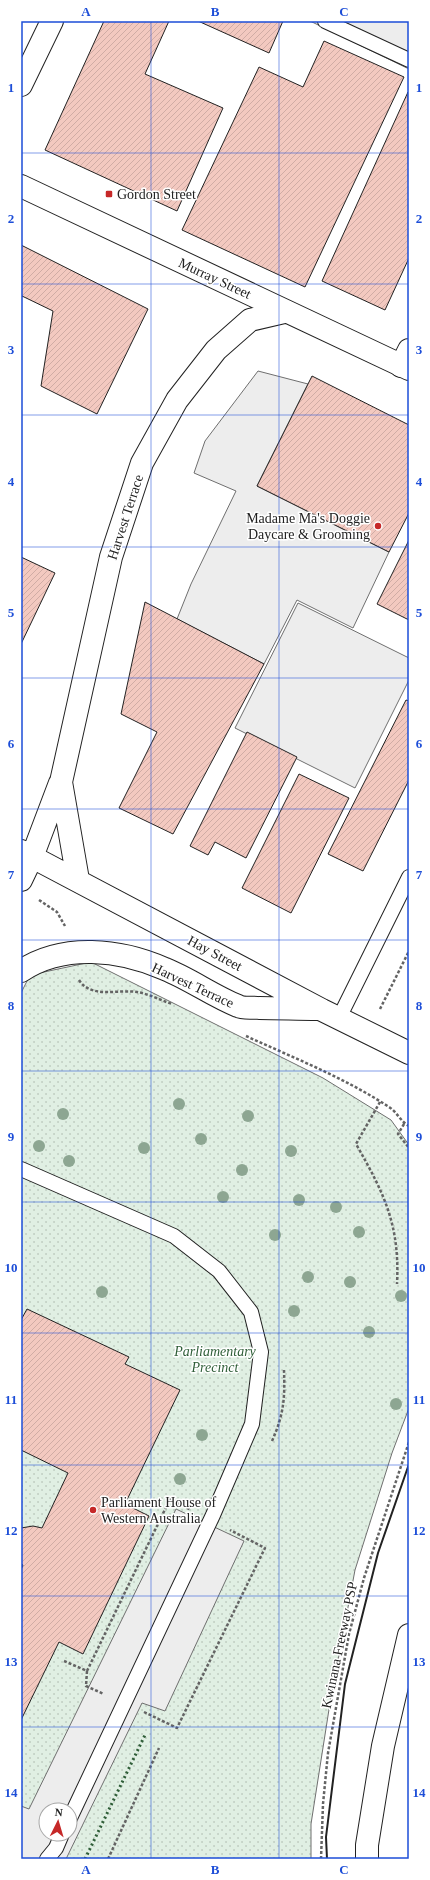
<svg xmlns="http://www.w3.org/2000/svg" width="430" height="1880" viewBox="0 0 430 1880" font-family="Georgia,serif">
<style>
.park{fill:url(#park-dots);stroke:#6f6f6f;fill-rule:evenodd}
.parking{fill:#ededed;stroke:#6f6f6f;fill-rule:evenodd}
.building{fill:url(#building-hatch);stroke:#222}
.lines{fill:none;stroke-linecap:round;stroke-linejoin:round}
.lane-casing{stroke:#222;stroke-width:16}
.street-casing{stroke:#222;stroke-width:24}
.secondary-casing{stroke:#222;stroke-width:24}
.highway-casing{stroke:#222;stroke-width:24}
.path{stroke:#646464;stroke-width:2.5;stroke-dasharray:3 2;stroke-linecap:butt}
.lane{stroke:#fff;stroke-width:14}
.street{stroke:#fff;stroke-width:22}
.secondary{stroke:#fff;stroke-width:22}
.highway{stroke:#fff;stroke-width:22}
.hedge{stroke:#2f5e38;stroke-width:3;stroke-dasharray:2 3;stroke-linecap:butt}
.wall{stroke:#222;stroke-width:2}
.tree{fill:#8da692}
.grid{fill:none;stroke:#1d4ed8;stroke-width:1;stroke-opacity:0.55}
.poi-dot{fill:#c62828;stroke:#fff;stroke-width:1.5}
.labels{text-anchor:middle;stroke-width:3;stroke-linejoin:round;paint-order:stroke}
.poi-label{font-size:14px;fill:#222;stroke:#fff;text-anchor:start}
.street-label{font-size:14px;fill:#222;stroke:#fff}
.park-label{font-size:14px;font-style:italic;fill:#2f5e38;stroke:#fff}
.neatline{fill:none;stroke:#1d4ed8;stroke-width:1.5}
.grid-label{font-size:13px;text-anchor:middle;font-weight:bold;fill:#1d4ed8}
</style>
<defs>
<pattern id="park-dots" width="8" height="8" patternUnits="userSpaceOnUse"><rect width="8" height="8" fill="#e0efe3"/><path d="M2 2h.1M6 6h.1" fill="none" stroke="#c0cdc2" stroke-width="1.8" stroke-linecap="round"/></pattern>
<pattern id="building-hatch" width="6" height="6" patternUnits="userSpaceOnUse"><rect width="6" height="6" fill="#f3c9c0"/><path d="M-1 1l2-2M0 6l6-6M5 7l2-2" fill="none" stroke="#d0aca5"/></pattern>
</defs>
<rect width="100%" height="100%" fill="#fff"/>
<path class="park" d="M91 962 323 1078 391 1120 409 1145V1408L392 1453 355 1570 330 1703 311 1824V1859H21V993L30 975ZM46 1810H70V1834H46Z"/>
<path class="parking" d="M310 21H409V69Z
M258 371 308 384 257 486 389 552 353 628 297 600 264 664 177 619 191 584 236 491 194 473 205 441Z
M298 603 409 658V680L355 788 235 728Z
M176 1509 244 1541 165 1711 142 1703 66 1859H21V1806L29 1809ZM46 1810H70V1834H46Z"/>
<path class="building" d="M104 21H169L145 74 223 108 177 211 45 150Z
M198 21H283L269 53Z
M324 41 404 77 305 287 182 230 259 67 303 87Z
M408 92 409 258 385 310 322 281Z
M21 245 148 309 97 414 41 386 53 311 22 296 21 298Z
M312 376 409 425V513L389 552 257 486Z
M409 540V620L377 604Z
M21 557 55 573 21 644Z
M145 602 264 664 173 834 119 808 157 732 121 714Z
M406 700 409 701V780L363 871 328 854Z
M247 732 297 757 246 858 215 842 208 855 190 846Z
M299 774 349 798 291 913 242 888Z
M27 1309 129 1357 125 1364 180 1390 125 1504 149 1516 83 1654 59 1642 21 1720V1570L23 1565 21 1564V1528L33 1526 42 1528 68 1473 21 1450V1320Z"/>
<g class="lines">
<g class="lane-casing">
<path id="lane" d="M325 21 409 60
M339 1018 409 877
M21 1169 174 1236 219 1271 251 1312 261 1352 252 1424 213 1515 70 1818
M47 1859 56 1848 62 1834"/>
</g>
<g class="street-casing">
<path id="street" d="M21 85 52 21
M401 366 409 350"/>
</g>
<g class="secondary-casing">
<path id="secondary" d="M21 186 409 369
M21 851 322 1010 409 1053
M21 880 32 857 60 783
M78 880 61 782 111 557 142 463 177 400 216 350 250 320 284 312
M21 971C63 943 120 949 165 969 190 979 213 996 238 1006 244 1009 253 1007 259 1008 279 1008 298 1009 317 1009"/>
</g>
<g class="highway-casing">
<path id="highway" d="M367 1859V1845L383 1746 409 1635"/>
</g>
<path class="path" d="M39 900 57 912 65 926
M79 980C91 999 118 989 137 992 149 994 160 1000 172 1004
M380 1009 409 951
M246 1036C294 1058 345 1078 389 1107 397 1112 401 1122 409 1126
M380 1102 356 1144C384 1193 400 1225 397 1284
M404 1124 398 1134 409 1148
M272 1441C284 1414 285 1398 284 1370
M64 1661 87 1671 170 1499 191 1510
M87 1671 86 1686 104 1694
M144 1712 177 1728 265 1548 230 1530
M108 1859 159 1748
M321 1859 323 1804 328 1753 349 1634 364 1578 409 1442"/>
<use href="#lane" class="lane"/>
<use href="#street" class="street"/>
<use href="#secondary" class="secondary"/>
<use href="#highway" class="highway"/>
<path class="hedge" d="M85 1859 146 1733"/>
<path class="wall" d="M327 1859 326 1837 345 1684 378 1553 409 1464"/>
</g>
<g class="tree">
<circle cx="179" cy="1104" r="6"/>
<circle cx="63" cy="1114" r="6"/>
<circle cx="248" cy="1116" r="6"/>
<circle cx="201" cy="1139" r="6"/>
<circle cx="39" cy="1146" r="6"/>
<circle cx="144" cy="1148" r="6"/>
<circle cx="291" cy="1151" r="6"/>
<circle cx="69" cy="1161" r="6"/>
<circle cx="242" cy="1170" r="6"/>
<circle cx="223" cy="1197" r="6"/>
<circle cx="299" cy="1200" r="6"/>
<circle cx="336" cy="1207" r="6"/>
<circle cx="359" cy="1232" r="6"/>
<circle cx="275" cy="1235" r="6"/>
<circle cx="308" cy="1277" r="6"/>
<circle cx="350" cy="1282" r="6"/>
<circle cx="102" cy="1292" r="6"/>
<circle cx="401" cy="1296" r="6"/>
<circle cx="294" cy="1311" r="6"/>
<circle cx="369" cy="1332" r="6"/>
<circle cx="396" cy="1404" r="6"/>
<circle cx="202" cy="1435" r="6"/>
<circle cx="180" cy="1479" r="6"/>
</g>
<path class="grid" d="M151 21V1859M279 21V1859M21 153H409M21 284H409M21 415H409M21 547H409M21 678H409M21 809H409M21 940H409M21 1071H409M21 1202H409M21 1333H409M21 1465H409M21 1596H409M21 1727H409"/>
<g class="poi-dot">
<rect x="105" y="190" width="8" height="8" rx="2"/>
<circle cx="378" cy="526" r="4"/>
<circle cx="93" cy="1510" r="4"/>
</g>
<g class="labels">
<g class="poi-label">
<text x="117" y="199">Gordon Street</text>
<text x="370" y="523" text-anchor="end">Madame Ma's Doggie<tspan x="370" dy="16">Daycare &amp; Grooming</tspan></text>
<text x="101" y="1507">Parliament House of<tspan x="101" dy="16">Western Australia</tspan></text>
</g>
<g class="street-label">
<text transform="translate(215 278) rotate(25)" y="5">Murray Street</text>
<text transform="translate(125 517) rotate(-72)" y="5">Harvest Terrace</text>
<text transform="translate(215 953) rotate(28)" y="5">Hay Street</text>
<text transform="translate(193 985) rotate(25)" y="5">Harvest Terrace</text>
<text transform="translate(339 1645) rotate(-78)" y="5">Kwinana Freeway PSP</text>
</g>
<g class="park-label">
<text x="215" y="1356">Parliamentary<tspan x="215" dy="16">Precinct</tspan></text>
</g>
</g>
<rect width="430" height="1880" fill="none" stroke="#ffffff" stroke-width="44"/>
<g transform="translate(58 1822) rotate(5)"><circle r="19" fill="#ffffff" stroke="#a7a7a7"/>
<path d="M0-3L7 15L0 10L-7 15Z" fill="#c62828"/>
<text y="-6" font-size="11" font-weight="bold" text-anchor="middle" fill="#222222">N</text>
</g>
<rect x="22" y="22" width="386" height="1836" class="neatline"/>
<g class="grid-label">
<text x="86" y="16">A</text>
<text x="215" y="16">B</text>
<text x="344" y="16">C</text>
<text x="11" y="92">1</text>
<text x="419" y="92">1</text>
<text x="11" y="223">2</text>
<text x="419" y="223">2</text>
<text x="11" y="354">3</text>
<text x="419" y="354">3</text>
<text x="11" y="486">4</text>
<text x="419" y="486">4</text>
<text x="11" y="617">5</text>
<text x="419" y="617">5</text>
<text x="11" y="748">6</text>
<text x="419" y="748">6</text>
<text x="11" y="879">7</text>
<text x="419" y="879">7</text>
<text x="11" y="1010">8</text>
<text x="419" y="1010">8</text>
<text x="11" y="1141">9</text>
<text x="419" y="1141">9</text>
<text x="11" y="1272">10</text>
<text x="419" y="1272">10</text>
<text x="11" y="1404">11</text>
<text x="419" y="1404">11</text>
<text x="11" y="1535">12</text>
<text x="419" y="1535">12</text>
<text x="11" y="1666">13</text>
<text x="419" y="1666">13</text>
<text x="11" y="1797">14</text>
<text x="419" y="1797">14</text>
<text x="86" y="1874">A</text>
<text x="215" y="1874">B</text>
<text x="344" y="1874">C</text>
</g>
</svg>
